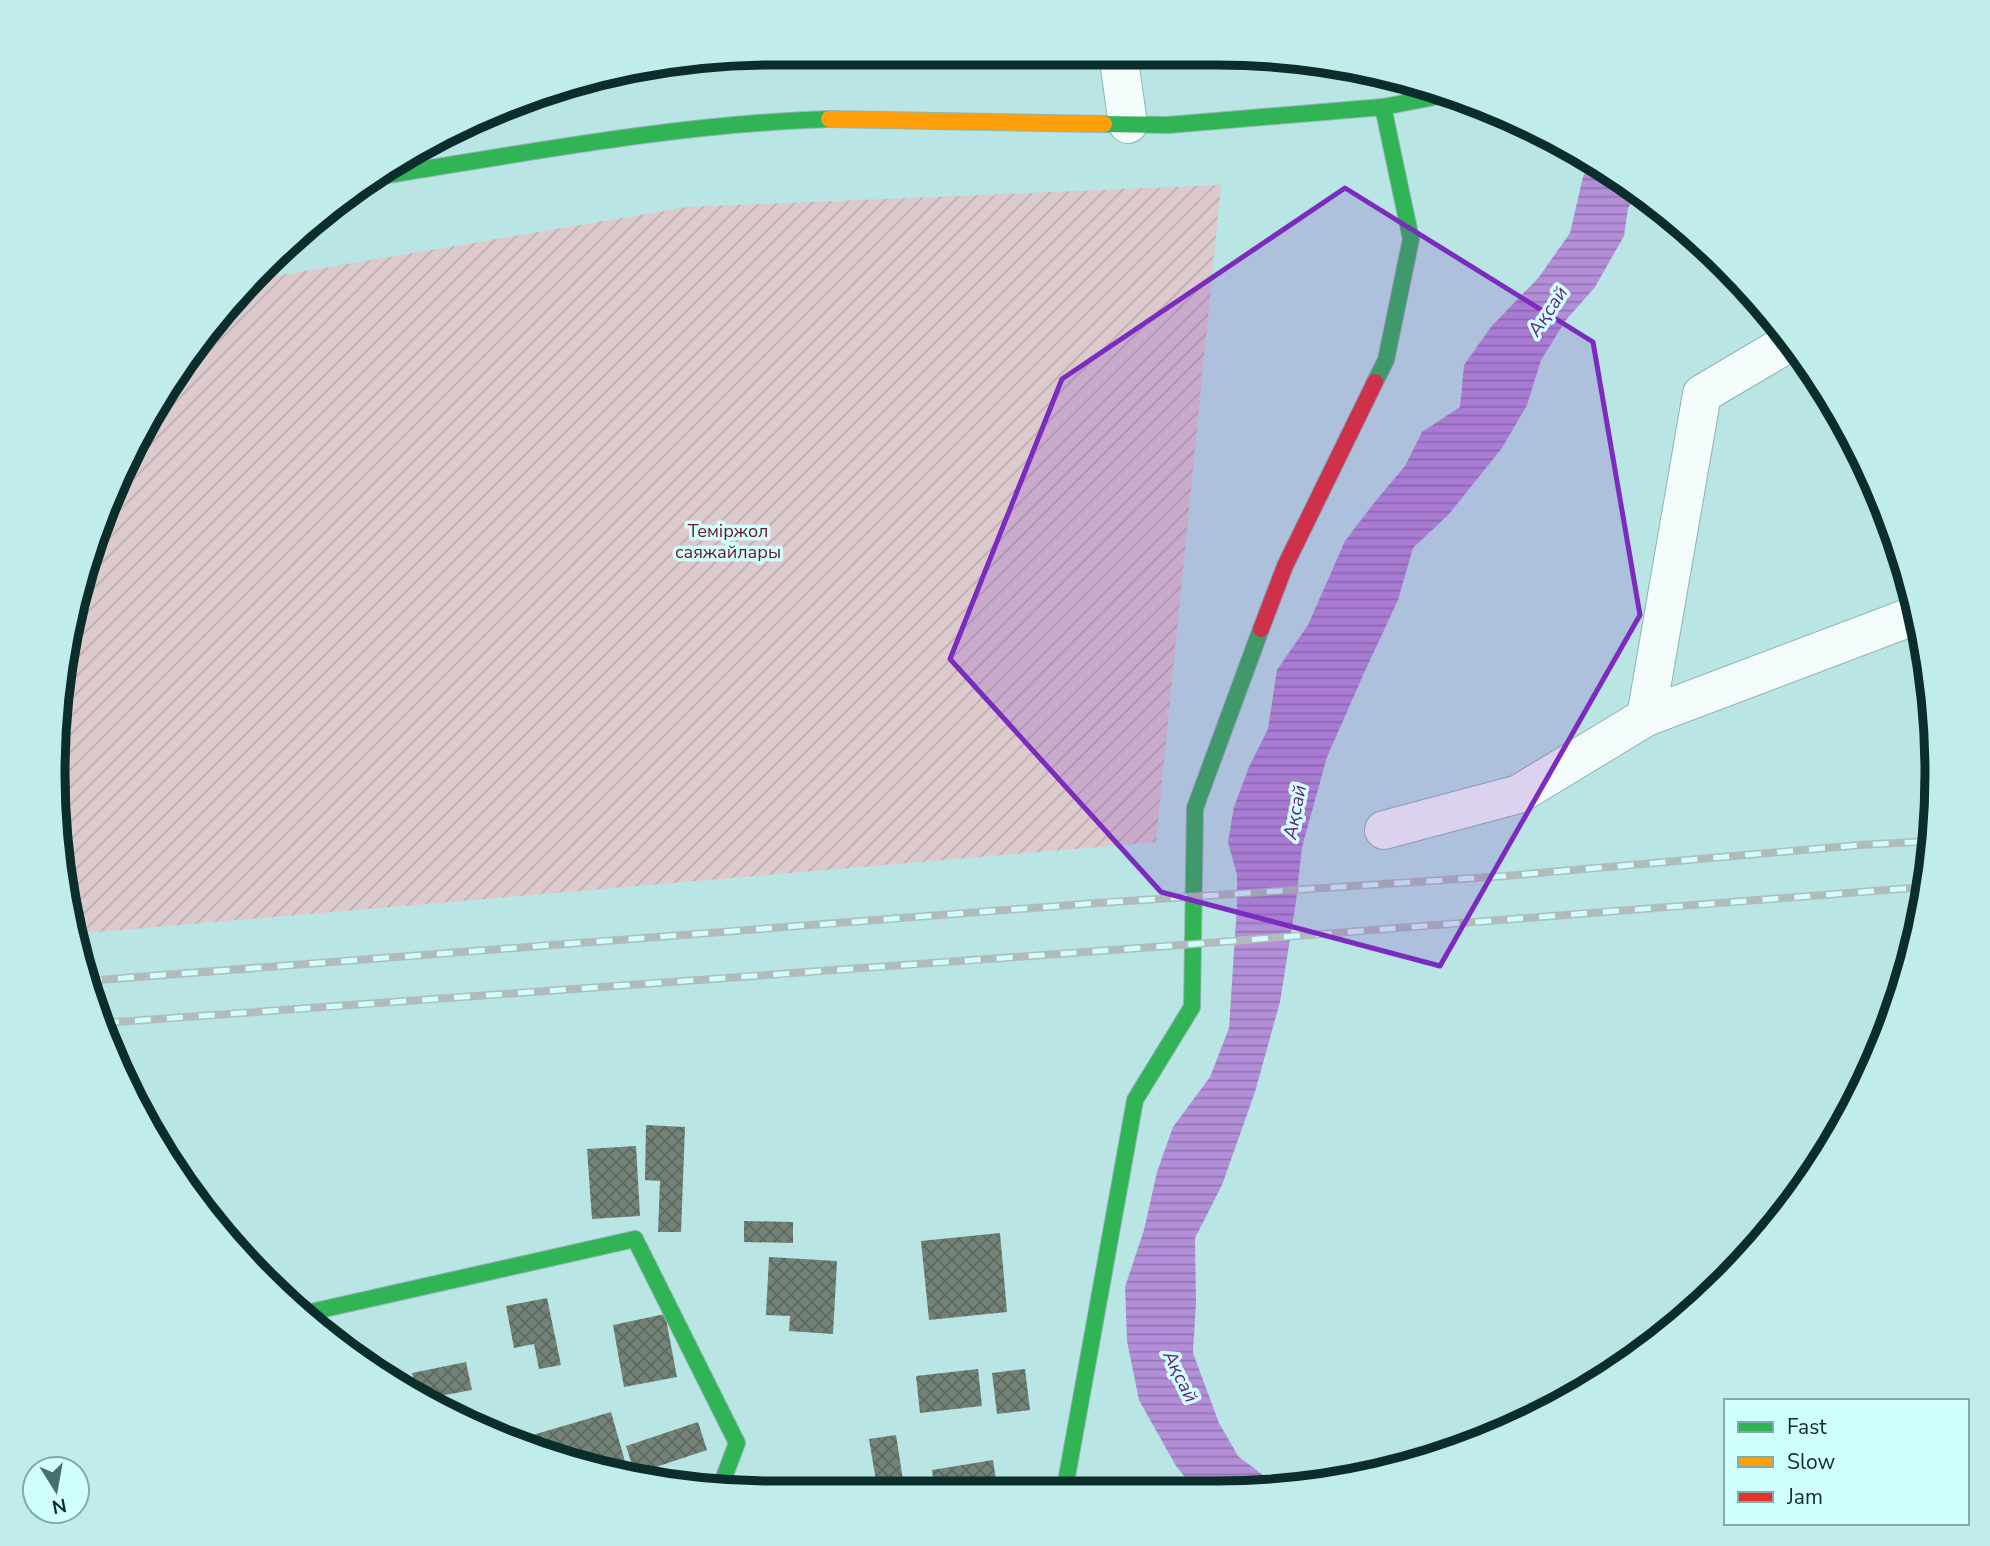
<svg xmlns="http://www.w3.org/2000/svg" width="1990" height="1546" viewBox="0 0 1990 1546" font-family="'Nunito Sans',sans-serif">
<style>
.garden{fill:url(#garden-furrows)}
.water{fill:url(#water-rules)}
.building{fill:url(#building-cross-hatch)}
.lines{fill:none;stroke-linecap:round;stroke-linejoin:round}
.street-casing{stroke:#90b4b2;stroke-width:40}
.fast-casing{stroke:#90b4b2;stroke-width:18}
.slow-casing{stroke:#90b4b2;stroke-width:18}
.jam-casing{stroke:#90b4b2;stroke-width:18}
.street{stroke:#f4fbfb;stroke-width:38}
.fast{stroke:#30b455;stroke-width:16}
.slow{stroke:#ff9f0a;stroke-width:16}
.jam{stroke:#e5322d;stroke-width:16}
.rail-casing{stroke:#b0bcbc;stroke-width:8}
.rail{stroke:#d0fefc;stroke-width:5;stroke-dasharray:16;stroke-linecap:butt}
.marked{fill:#7b2cbf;fill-opacity:0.2;stroke:#7b2cbf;stroke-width:5;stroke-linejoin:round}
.labels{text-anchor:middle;stroke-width:7;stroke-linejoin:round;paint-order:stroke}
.park-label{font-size:18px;fill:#6c1628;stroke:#d0fefc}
.water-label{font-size:19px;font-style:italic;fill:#621e7e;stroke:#d0fefc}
.rim{fill:none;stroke:#0b2e2d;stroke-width:9}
</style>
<defs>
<pattern id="garden-furrows" width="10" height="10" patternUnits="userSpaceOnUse" patternTransform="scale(1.75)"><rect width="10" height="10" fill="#ddcacd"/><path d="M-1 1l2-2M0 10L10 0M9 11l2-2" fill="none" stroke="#bcaeb0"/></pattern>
<pattern id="water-rules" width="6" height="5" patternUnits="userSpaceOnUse" patternTransform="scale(1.75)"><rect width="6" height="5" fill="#b48fd9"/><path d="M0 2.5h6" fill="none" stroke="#9175b0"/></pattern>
<pattern id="building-cross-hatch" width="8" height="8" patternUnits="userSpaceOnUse" patternTransform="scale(1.75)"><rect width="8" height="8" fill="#748176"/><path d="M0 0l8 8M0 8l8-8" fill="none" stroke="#5d6a61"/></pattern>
</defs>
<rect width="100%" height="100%" fill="#b9e5e4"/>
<path class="garden" d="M1221 185 1156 842 74 934 53 773 77 587 149 413 251 280 688 207Z"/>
<path class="water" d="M1591 161 1639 191 1628 208 1624 236 1595 287 1566 320 1541 360 1527 405 1502 448 1449 514 1413 548 1398 600 1364 673 1327 757 1302 847 1296 901 1280 1002 1255 1092 1222 1185 1195 1238 1196 1303 1193 1353 1219 1423 1238 1456 1272 1482 1285 1488 1265 1492H1197L1176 1466 1139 1400 1127 1341 1125 1287 1144 1230 1157 1172 1173 1127 1210 1077 1229 1028 1237 906V875L1228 842 1234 807 1249 767 1268 729 1277 670 1308 625 1345 541 1374 503 1405 466 1422 432 1460 407 1464 365 1491 327 1539 277 1570 233 1583 177Z"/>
<path class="building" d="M646 1125 685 1127 681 1232H658L660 1181 645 1180Z
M636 1146 640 1216 592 1219 587 1149Z
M744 1221 793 1222V1243L744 1242Z
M1000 1233 1007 1312 929 1320 921 1241Z
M769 1257 837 1261 833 1334 789 1331 790 1316 766 1315Z
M547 1298 561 1365 539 1369 534 1344 514 1348 506 1306Z
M665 1314 677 1377 624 1387 613 1325Z
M466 1362 472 1390 424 1399 417 1396 412 1373Z
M978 1369 982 1406 920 1413 916 1376Z
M1025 1369 1030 1410 997 1414 992 1373Z
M611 1412 630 1479 521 1446 519 1439Z
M698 1422 707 1450 635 1474 626 1446Z
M896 1435 905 1493H878L869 1439Z
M993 1460 998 1493H935L932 1470Z"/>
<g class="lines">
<g class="street-casing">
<path id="street" d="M1118 54 1128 124
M1646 717 1702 394 1790 342
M1384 830 1519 794 1646 717 1916 615"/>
</g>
<g class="fast-casing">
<path id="fast" d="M1104 124 1168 125 1383 107 1455 93
M376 177C526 153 677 124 829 119
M1375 382 1386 360 1411 239 1383 107
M302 1314 635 1239 737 1443 720 1488
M1064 1493 1135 1100 1192 1007 1195 808 1261 629"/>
</g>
<g class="slow-casing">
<path id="slow" d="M829 119 1104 124"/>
</g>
<g class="jam-casing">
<path id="jam" d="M1261 629 1285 566 1375 382"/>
</g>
<use href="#street" class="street"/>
<use href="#fast" class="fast"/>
<use href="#slow" class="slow"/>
<use href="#jam" class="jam"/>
<g class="rail-casing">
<path id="rail" d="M86 981 1097 903 1505 876 1860 845 1932 841
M103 1023 1168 946 1925 887"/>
</g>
<use href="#rail" class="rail"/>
</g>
<path class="marked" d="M1345 188 1593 342 1640 615 1440 966 1161 892 950 659 1062 379Z"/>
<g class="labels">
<g class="park-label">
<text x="728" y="537">Теміржол<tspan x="728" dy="21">саяжайлары</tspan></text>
</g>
<g class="water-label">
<text transform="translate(1547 311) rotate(-56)" y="7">Ақсай</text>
<text transform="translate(1294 812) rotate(-79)" y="7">Ақсай</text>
<text transform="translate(1181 1376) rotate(64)" y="7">Ақсай</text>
</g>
</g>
<path d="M0 0H1990V1546H0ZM773 65H1217A708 708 0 0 1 1925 773V773A708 708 0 0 1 1217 1481H773A708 708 0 0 1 65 773V773A708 708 0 0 1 773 65Z" fill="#c0edeb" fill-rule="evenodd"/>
<path class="rim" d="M773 65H1217A708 708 0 0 1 1925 773V773A708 708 0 0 1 1217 1481H773A708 708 0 0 1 65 773V773A708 708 0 0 1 773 65Z"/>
<rect x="1724" y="1399" width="245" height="126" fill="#d0fefc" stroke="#81aba9" stroke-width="2"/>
<rect x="1738" y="1422" width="35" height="10" fill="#30b455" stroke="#81aba9" stroke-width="2"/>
<text x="1787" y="1434" font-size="21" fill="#0b2e2d">Fast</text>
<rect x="1738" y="1457" width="35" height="10" fill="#ff9f0a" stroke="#81aba9" stroke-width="2"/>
<text x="1787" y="1469" font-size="21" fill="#0b2e2d">Slow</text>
<rect x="1738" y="1492" width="35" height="10" fill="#e5322d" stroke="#81aba9" stroke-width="2"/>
<text x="1787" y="1504" font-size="21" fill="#0b2e2d">Jam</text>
<g transform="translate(56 1490) rotate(169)"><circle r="33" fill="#d0fefc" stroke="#81aba9" stroke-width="2"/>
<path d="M0-5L12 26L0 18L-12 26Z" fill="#486e6d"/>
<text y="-10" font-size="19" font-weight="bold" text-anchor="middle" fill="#0b2e2d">N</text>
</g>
</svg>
